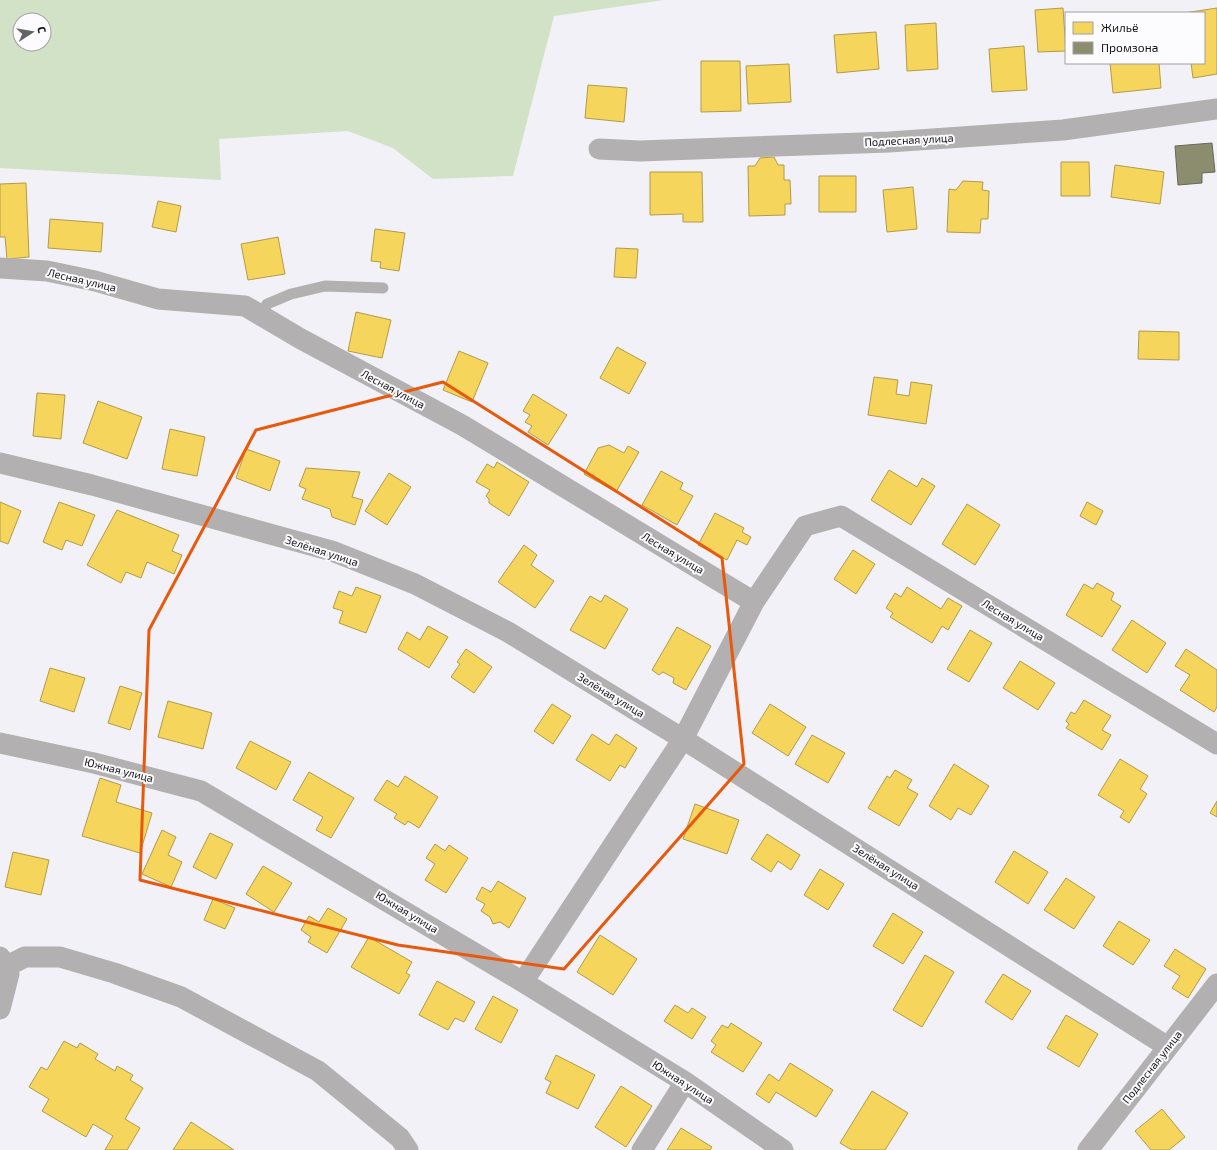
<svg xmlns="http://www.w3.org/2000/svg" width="1217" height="1150" viewBox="0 0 1217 1150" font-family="'Exo 2',sans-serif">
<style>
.green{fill:#d1e2c6;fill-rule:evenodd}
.homes{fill:#f6d55c;stroke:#b29b48}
.industry{fill:#8c8c6e;stroke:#686854}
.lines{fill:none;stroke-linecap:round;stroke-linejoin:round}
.lane{stroke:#b2b0b0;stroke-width:11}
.street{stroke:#b2b0b0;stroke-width:21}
.marked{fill:none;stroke:#e8590c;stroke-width:3;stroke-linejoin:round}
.labels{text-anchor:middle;stroke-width:4;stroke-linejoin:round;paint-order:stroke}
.street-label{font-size:11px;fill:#151519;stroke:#fcfcff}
</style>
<rect width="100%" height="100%" fill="#f1f1f7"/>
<path class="green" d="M0 0H664L554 16 513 176 433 179 393 148 348 131 219 139 221 180 0 168ZM20 20H44V44H20Z"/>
<path class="homes" d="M1063 8 1066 51 1038 52 1035 10Z
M1217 8V74L1193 78 1191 63H1204V13H1184Z
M936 23 938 69 907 71 905 25Z
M876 32 879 69 837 73 834 35Z
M1024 46 1027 90 992 92 989 49Z
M701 61H740L741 111 701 112Z
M1110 63H1159L1161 88 1113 93Z
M789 64 791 102 748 104 746 66Z
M588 85 627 88 624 122 585 118Z
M774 157 778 165H784V180H790L791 204H785V215L749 216 748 166H755L760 158Z
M1061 162H1089L1090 196H1061Z
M1115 165 1164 172 1160 204 1111 197Z
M650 172H702L703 222H683V214L650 215Z
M819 176H856V212H819Z
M963 181 983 182 982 190 989 191 988 219H981L980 233 947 232 949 189 956 190Z
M26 183 29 257 7 259 5 237H0V184Z
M913 187 917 229 887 232 883 190Z
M158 201 181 206 176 232 152 227Z
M50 219 103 223 101 252 48 248Z
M375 229 405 233 399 271 380 268 381 262 371 261Z
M278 237 285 274 248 280 241 244Z
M616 248 638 249 636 278 614 277Z
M356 312 391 320 382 358 348 351Z
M1139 331 1179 332V360L1138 359Z
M617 347 646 363 629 394 600 378Z
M459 351 488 363 472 402 443 390Z
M874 377 898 380 896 394 909 396 911 382 932 385 926 424 868 415Z
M37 393 65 395 61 439 33 436Z
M533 394 567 415 548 445 528 432 532 426 525 422 530 415 523 411Z
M98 401 142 417 127 459 83 443Z
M170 429 205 437 197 476 162 469Z
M609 445 624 453 628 446 639 452 616 492 584 474 598 448Z
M246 449 280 461 270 491 236 478Z
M497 462 529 482 509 516 489 503V499L486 496 490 490 476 482 487 464 494 468Z
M306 468 360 472 352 497 363 500 355 525 332 517 330 509 302 499 306 489 299 486Z
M889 470 917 487 922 478 935 486 911 525 871 500Z
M661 471 683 483 680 489 693 496 677 525 642 505Z
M389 473 411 487 387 525 365 511Z
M0 502 21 511 8 544 0 541Z
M59 502 95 515 82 546 66 540 62 550 43 542Z
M1087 502 1103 511 1096 525 1080 516Z
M967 504 1000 525 975 565 942 544Z
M117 510 179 535 172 551 182 555 174 574 147 562 141 578 126 572 121 583 87 565Z
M715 513 744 528 742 532 751 537 747 545 737 540 727 560 698 545Z
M524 545 537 555 531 565 554 581 535 608 498 582Z
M853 550 875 564 856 594 834 579Z
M1097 583 1114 593 1111 600 1121 606 1102 637 1066 615 1084 584 1093 589Z
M356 587 381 596 366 633 339 623 343 611 333 608 339 591 352 596Z
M907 587 941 609 948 598 962 606 948 630 942 626 932 643 890 617 893 613 886 608 895 593 901 597Z
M605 595 628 609 605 649 570 630 590 596 601 602Z
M1132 620 1166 643 1147 673 1112 650Z
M428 626 448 637 429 668 398 649 407 632 420 640Z
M677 627 711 646 686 690 673 683 674 678 663 672 659 675 652 670Z
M970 630 992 643 969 682 947 669Z
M466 649 492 667 474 693 451 677 460 664 457 662Z
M1186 649 1217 670V707L1214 712 1180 690 1190 675 1175 666Z
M1020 661 1055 683 1038 710 1003 688Z
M50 668 85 678 74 712 40 701Z
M120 686 142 693 130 730 108 723Z
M1084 700 1111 716 1102 730 1111 735 1102 750 1066 728 1069 724 1066 721 1071 712 1075 714Z
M168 701 212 713 203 749 158 737Z
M552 704 571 716 553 744 534 731Z
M770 704 806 727 788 756 752 733Z
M592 734 609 745 616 734 637 748 625 768 620 765 610 781 576 760Z
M812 735 845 753 828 783 795 764Z
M250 741 291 762 276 790 236 768Z
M1120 759 1148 776 1140 789 1147 794 1129 823 1120 817 1124 811 1098 795Z
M954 764 989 786 971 815 958 808 951 820 929 806Z
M895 770 912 780 907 788 918 794 899 826 868 808 887 776 890 778Z
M309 772 354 798 331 838 316 830 323 817 293 800Z
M405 776 438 797 419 828 408 821 405 825 394 818 397 814 374 800 387 780 398 787Z
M100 778 121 785 116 802 152 813 140 853 82 836Z
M1217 801V817L1210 813Z
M695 804 739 820 727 854 683 839Z
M162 830 176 837 168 855 182 862 171 887 142 874Z
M210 833 233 844 216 879 193 867Z
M767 834 800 855 791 870 778 861 771 872 751 859Z
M435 844 445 851 449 845 468 858 446 893 425 880 435 864 426 858Z
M1014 851 1048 872 1028 904 995 882Z
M13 852 49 860 41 895 5 887Z
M263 866 292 883 274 912 246 894Z
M820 869 844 884 828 910 804 895Z
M1066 878 1095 897 1074 929 1044 910Z
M498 881 526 898 509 928 500 922 493 924 490 917 481 911 485 904 476 899 482 887 491 892Z
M213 899 235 908 225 929 204 920Z
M328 908 347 919 327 953 308 942 311 937 301 930 309 916 319 922Z
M893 913 923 932 903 964 873 946Z
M1119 921 1150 940 1133 965 1103 946Z
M600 935 637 959 613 995 577 972Z
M369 937 412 962 406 973 410 975 399 994 351 967Z
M1175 949 1206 969 1188 998 1172 988 1180 976 1164 966Z
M925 955 954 972 922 1027 893 1010Z
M1003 974 1031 991 1012 1020 985 1002Z
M437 981 475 1002 464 1022 455 1018 448 1030 419 1015Z
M493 996 518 1010 501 1043 475 1029Z
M675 1005 688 1013 692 1008 706 1017 692 1039 664 1021Z
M1066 1015 1098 1034 1079 1067 1047 1048Z
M731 1023 762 1043 743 1072 711 1052 716 1045 711 1041 722 1025 728 1028Z
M64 1041 77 1048 80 1043 98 1054 95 1059 115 1071 117 1066 133 1075 130 1080 143 1088 125 1119 140 1128 127 1150H105L113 1136 93 1124 86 1137 42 1111 49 1099 29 1087 41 1067 47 1070Z
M556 1055 595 1075 578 1109 546 1093 551 1082 545 1079Z
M790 1063 833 1090 816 1117 776 1092 769 1103 756 1094 769 1074 779 1081Z
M621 1086 652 1106 626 1147 595 1127Z
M872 1091 908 1113 885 1150H852L840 1143Z
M1162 1109 1185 1137 1169 1150H1151L1135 1131Z
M191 1122 234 1150H173Z
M681 1128 712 1147 710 1150H667Z"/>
<path class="industry" d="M1212 143 1215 172 1202 173V183L1178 185 1175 146Z"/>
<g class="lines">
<path class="lane" d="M262 315 267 304 291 294 325 286 383 288"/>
<path class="street" d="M599 149 640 151 889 142 1063 130 1217 109
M0 268 47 271 95 281 158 299 245 306 301 339 462 425 754 602
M0 463 92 485 332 551 415 584 508 632 683 739 1168 1047
M0 743 94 763 201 791 523 982 685 1082 783 1150
M0 957 9 974 0 1009
M5 967 25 957H60L114 973 181 997 318 1071 400 1138 408 1150
M523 982 683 739 754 602 805 526 841 516 1217 744
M642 1150 685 1082
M1088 1150 1217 984"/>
</g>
<path class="marked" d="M443 382 722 558 744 764 564 969 398 945 140 880 149 630 256 430Z"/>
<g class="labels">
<g class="street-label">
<text transform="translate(909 140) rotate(-3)" y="4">Подлесная улица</text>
<text transform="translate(82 280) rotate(13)" y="4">Лесная улица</text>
<text transform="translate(393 389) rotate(28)" y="4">Лесная улица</text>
<text transform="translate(322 551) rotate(18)" y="4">Зелёная улица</text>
<text transform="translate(673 553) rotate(31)" y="4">Лесная улица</text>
<text transform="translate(1013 620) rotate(31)" y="4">Лесная улица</text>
<text transform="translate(611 695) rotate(31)" y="4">Зелёная улица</text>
<text transform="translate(119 770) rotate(14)" y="4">Южная улица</text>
<text transform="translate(886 867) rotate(32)" y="4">Зелёная улица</text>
<text transform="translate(407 912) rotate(31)" y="4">Южная улица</text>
<text transform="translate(1152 1067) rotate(-52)" y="4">Подлесная улица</text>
<text transform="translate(683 1082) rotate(33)" y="4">Южная улица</text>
</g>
</g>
<rect x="1065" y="12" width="140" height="52" fill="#fcfcff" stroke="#a0a0a3"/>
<rect x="1073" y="22" width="20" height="12" fill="#f6d55c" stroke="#a0a0a3"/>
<text x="1101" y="32" font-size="12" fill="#151519">Жильё</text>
<rect x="1073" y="42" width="20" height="12" fill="#8c8c6e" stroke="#a0a0a3"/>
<text x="1101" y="52" font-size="12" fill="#151519">Промзона</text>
<g transform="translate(32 32) rotate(78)"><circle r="19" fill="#fcfcff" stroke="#a0a0a3"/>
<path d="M0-3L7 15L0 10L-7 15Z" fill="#626267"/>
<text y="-6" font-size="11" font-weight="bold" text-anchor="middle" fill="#151519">С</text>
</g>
</svg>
